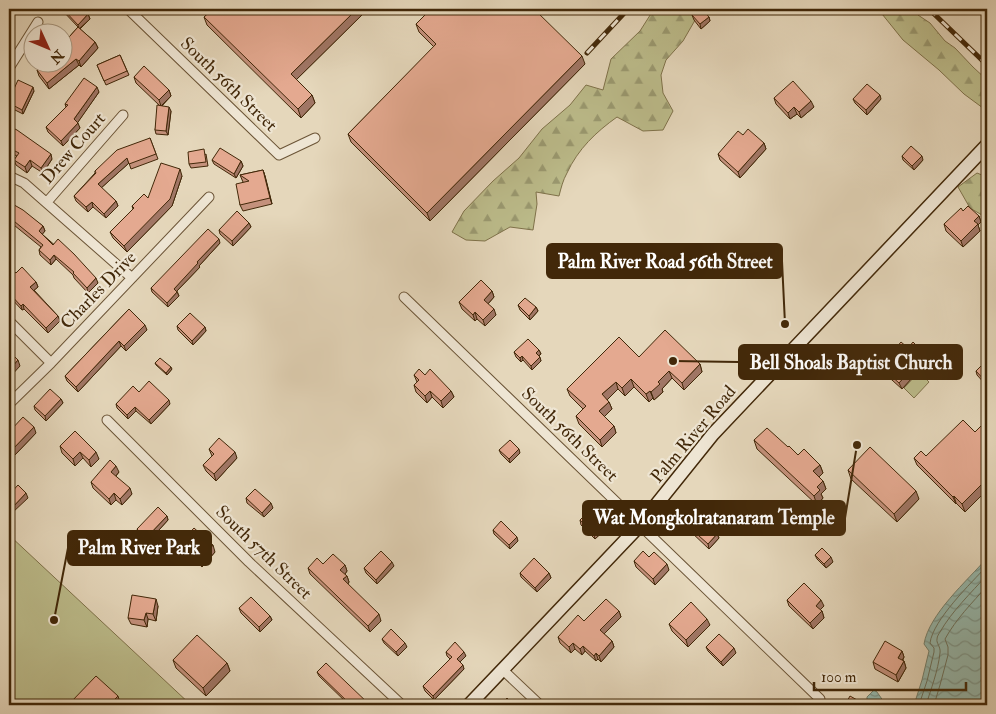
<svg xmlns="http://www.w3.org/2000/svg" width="996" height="714" viewBox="0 0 996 714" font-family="'IM FELL Double Pica',serif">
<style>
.forest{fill:url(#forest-firs);stroke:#7f724a}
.park{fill:#bcbc8b;stroke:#7f724a}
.water{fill:url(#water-waves);stroke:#74806d}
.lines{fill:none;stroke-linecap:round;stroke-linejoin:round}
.shore{stroke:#6c715c;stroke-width:1}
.street-casing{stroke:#6b5436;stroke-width:11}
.secondary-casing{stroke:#422809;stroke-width:15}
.street{stroke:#eee5d3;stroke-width:9}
.secondary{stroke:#eee5d3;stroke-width:12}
.rail-casing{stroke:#422809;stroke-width:5}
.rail{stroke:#eee5d3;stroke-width:3;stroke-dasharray:9;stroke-linecap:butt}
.wall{fill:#c4917c;stroke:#422809}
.shaded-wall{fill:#a07665;stroke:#422809}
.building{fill:#e4a990;stroke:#422809}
.labels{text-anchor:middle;stroke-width:4.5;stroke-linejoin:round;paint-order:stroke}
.street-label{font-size:18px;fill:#422809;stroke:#eee5d3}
.leader{fill:none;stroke:#422809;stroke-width:2}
.callout-dot{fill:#422809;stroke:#eee5d3;stroke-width:2}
.callout{fill:#422809;stroke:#422809;stroke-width:2}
.callout-label{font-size:19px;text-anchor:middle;font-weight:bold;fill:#fff}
</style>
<defs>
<pattern id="forest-firs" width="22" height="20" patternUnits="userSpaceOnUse" patternTransform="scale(1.25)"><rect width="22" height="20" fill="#bcbc8b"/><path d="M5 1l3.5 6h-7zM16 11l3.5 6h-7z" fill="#9a9970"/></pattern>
<pattern id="water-waves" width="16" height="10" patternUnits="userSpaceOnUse" patternTransform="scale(1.25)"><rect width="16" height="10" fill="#96baaf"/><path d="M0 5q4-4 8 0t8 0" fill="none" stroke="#7c978d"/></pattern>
</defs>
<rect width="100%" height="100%" fill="#e5d7bb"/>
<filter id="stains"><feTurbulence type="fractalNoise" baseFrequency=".004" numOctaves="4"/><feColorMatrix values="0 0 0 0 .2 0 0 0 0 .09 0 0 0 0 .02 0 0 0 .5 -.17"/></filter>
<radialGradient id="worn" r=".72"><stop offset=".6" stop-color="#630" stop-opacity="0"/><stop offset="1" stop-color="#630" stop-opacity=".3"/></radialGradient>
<path class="forest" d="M654 9H704L698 15 683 41 666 60 661 75 663 93 673 111 663 130 643 131 617 117C596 132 578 149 567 173 563 180 561 188 559 196L536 192 537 204 533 230 510 227 485 241 466 240 452 232 464 211 493 181 519 158 542 129 570 105 586 85 603 90 611 59 640 31Z
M878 9H914L918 15 930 23 945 41 955 48 973 67 987 80V111L964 94 939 70 903 40Z
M977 173 987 177V218L970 208 958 187Z"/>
<path class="park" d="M919 372 929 382 914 398 904 388Z
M9 535 191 705H9Z"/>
<path class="water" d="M987 558V705H914L922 680 929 651 924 644C929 614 967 581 987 558Z
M874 690 877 692 886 705H869L867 703V697Z"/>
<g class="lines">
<path class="shore" d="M919 705 927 681 934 652V648L930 643C933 620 971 583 987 566
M926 705C931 689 938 671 940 653 941 647 936 643 937 639 937 636 939 634 940 632 952 611 971 593 987 575
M934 705 940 685 948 655V647L945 639C956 619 972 603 987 586"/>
<g class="street-casing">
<path id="street" d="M128 9 279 155 315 138
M9 68 38 22
M9 176 24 183 132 278
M47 202 123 115
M404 297 820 699
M9 321 51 363
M9 404 51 363 209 197
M107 420 249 562 402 705
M503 670 540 705"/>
</g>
<g class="secondary-casing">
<path id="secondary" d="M469 705 640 525 713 434 987 145"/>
</g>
<use href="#street" class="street"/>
<use href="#secondary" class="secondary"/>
<g class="rail-casing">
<path id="rail" d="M929 9 985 63
M587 53 628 9"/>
</g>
<use href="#rail" class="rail"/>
</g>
<path class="wall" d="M61 9H83L88 14 90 19 80 29 95 42 98 48 81 67 79 65 49 89 39 76 37 70 62 62V45L78 27Z
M213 9H368L296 80 312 95 315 103 301 118 207 25 204 17Z
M692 15 709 17 710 21 701 29 694 20Z
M416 24 585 64 430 221 351 142 348 134 434 47 419 32Z
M120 55 129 75 106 85 97 65Z
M134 77 169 90 171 96 162 106 171 111 168 135 156 134 155 130 160 106 136 83Z
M34 91 23 114 9 107V100Z
M99 92 77 123 80 128 63 146 48 132 46 127 66 107 65 104Z
M774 98 814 107 801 118 797 114 790 119 776 104Z
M853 99H881L867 115 855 103Z
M9 126 52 159 43 173 32 166 27 173 16 165 14 160 17 156 9 152Z
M743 135 764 143 766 149 740 178 720 160 718 154Z
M150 138 158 159 131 169 129 163 101 188 116 201 118 206 106 218 93 207 88 212 76 201 74 196 95 173V171Z
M206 154 208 166 191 168 189 164Z
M902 156 923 160 914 170 903 160Z
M212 160 241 161 243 166 236 178 214 164Z
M263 170 265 176 272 204 243 211 240 205 243 182 240 175Z
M182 176 172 206 127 252 113 238 110 232 133 209 132 206 148 198Z
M9 202 43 226 45 231 42 234 98 283 88 293 74 278 73 275 56 259 51 265 40 255 39 250 41 247 9 221Z
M963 211 979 216 981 222 978 225 980 231 963 247 946 231 944 224Z
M249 223 251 227 233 246 220 234 219 230Z
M220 243 199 266 200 267 177 291 179 296 168 307 152 292 151 288Z
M9 268 16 273 36 282 38 287 34 290 58 316 60 321 48 333 24 309 22 310 9 296Z
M492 291 494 297 488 304 496 315 485 326 477 319 475 321 462 309 459 302Z
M518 305 536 307 538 311 530 320 520 310Z
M129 309 147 330 126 351 121 346 78 392 67 381 65 376Z
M177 326 205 327 206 331 193 345 178 330Z
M908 348 922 354 918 358 923 366 902 389 883 372 880 366Z
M539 350 541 354 539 356 541 361 532 370 523 360 521 362 516 357 514 352Z
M639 357 700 364 702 372 684 390 672 378 662 389 663 392 654 400 653 398 649 402 634 387 625 396 618 389 607 400 609 402 612 409 604 416 614 426 616 433 602 447 579 424 576 416 583 409 570 396 567 389Z
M155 363 172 369 167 375 156 365Z
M987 368V386L977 375 976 371Z
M414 375H425L451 391 454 397 443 408 432 397 427 403 416 392 414 385 417 382Z
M139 392 170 404 151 424 136 411 128 419 117 408 116 404Z
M61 399 63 403 46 421 35 410 34 406Z
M987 420V490L965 512 956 503V504L917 465 914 458 926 456 975 432Z
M10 431 36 433 14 456V458L9 461V437L11 435Z
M75 431 99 459 91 467 83 458 75 466 62 453 60 446Z
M754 440 788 447 798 455 820 465 823 473 819 477 823 481 826 489 821 494 823 498 817 505 757 449Z
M209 449 237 458 216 481 206 471 203 465 212 456Z
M499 450 520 453 510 463 501 454Z
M848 470 919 499 897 522 851 479Z
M119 472 116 476 132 494 122 505 116 500 111 505 93 488 91 482Z
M246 498 273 508 264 517 247 503Z
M167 516 168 520 148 542 139 533 137 529Z
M580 520 610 525 595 539 581 525Z
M689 527 717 534 719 538 709 549 690 531Z
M493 530 518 541 510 549 494 534Z
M180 543 215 552 202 567 183 549Z
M815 555 833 562 826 568 817 559Z
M649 557 669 570 655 585 636 567 634 561Z
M345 565 347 571 345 574 347 576 349 582 348 584 381 621 370 632 310 574 308 568Z
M394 566 377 584 366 573 364 568Z
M520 573H549L551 578 537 592 521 577Z
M787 600 824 606 820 610 822 611 824 618 813 629 789 606Z
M158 606 156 621 148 619 147 627 131 624 128 618Z
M239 608 270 616 272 620 260 632 241 613Z
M619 611 621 617 604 634 612 641 614 647 601 662 598 659 596 661 585 651 582 655 575 649 571 653 560 643 558 637 584 621Z
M669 624 710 625 688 647 672 631Z
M382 639 407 647 398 656 384 643Z
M706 647 736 653 723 666 708 651Z
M902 651 904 657 903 660 904 661 906 668 898 682 875 669 873 662Z
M446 652 466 656 460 662 464 669 434 700 425 691 423 686 450 659 447 656Z
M173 660 227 663 230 671 206 696 176 668Z
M317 672 370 705H349L319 676Z"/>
<path class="shaded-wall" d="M357 9H368L294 82 291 74Z
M88 14 90 19 79 29 78 25Z
M709 17 710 21 701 29 700 24Z
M95 42 98 48 81 67 79 61Z
M582 56 585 64 430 221 427 213Z
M76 59 79 65 49 89 47 83Z
M33 87 34 91 23 114 22 110Z
M97 87 99 92 76 125 74 119Z
M169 90 171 96 161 106 159 100Z
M312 95 315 103 301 118 298 109Z
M880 95 881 99 867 115 866 110Z
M811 101 814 107 801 118 799 112Z
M169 107 171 111 168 135 166 131Z
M794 107 797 114 790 119 788 113Z
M78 123 80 128 63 146 61 141Z
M764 143 766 149 740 178 738 172Z
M51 154 52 159 43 173 41 168Z
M922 156 923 160 914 170 912 166Z
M127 158 129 163 100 189 98 184Z
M30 160 32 166 27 173 25 167Z
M241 161 243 166 236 178 234 174Z
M180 169 182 176 172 206 127 252 124 246Z
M263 170 265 176 272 204 270 198Z
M116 201 118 206 106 218 104 214Z
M92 202 93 207 88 212 86 207Z
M979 216 981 222 978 225 980 231 963 247 961 241 974 221Z
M249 223 251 227 233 246 232 241Z
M43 226 45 231 41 236 39 231Z
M219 239 220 243 199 266 200 267 175 293 174 289 197 262Z
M54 255 56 259 51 265 50 260Z
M96 278 98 283 88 293 87 288Z
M36 282 38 287 32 292 30 287Z
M492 291 494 297 486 306 484 300Z
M177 292 179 296 168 307 167 303Z
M23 304 24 309 22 310 21 306Z
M536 307 538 311 530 320 529 316Z
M494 309 496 315 485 326 483 320Z
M475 312 477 319 475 321 473 315Z
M58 316 60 321 48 333 46 328Z
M145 325 147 330 126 351 124 346Z
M205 327 206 331 193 345 192 341Z
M119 341 121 346 78 392 76 387Z
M919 348 922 354 916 360 914 354Z
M539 350 541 354 537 357 536 353Z
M522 356 523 360 521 362 520 358Z
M540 357 541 361 532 370 531 366Z
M920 359 923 366 902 389 899 383Z
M18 360 20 366 9 378V370Z
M700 364 702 372 684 390 682 383Z
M171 367 172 369 167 375 166 373Z
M669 371 672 378 662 389 663 392 654 400 651 392 658 382Z
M631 379 634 387 625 396 622 388Z
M616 382 618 389 605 402 602 394Z
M430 391 432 397 427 403 425 396Z
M451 391 454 397 443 408 441 401Z
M650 391 653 398 649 402 646 394Z
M61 399 63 403 46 421 45 416Z
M169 400 170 404 151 424 149 420Z
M609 402 612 409 602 419 599 411Z
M135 407 136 411 128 419 127 415Z
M614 426 616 433 602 447 600 440Z
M34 427 36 433 14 456 11 451Z
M519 449 520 453 510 463 509 459Z
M80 452 83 458 75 466 73 459Z
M96 452 99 459 91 467 89 460Z
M235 452 237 458 216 481 214 474Z
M820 465 823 473 816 480 813 471Z
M116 466 119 472 114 478 111 472Z
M987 479V490L965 512 962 504Z
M823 481 826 489 821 494 823 498 817 505 814 496 817 487Z
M130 488 132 494 122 505 120 499Z
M916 491 919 499 897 522 894 514Z
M26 493 28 498 12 513 11 509Z
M114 493 116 500 111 505 109 499Z
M954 496 956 503V504L953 497Z
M271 503 273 508 264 517 262 513Z
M167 516 168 520 148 542 146 538Z
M608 520 610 525 595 539 594 535Z
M717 534 719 538 709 549 708 544Z
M517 537 518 541 510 549 509 545Z
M213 545 215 552 202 567 200 560Z
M831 557 833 562 826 568 824 564Z
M392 562 394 566 377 584 376 580Z
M667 564 669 570 655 585 653 579Z
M345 565 347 571 343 577 340 570Z
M549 573 551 578 537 592 535 588Z
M347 576 349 582 346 586 343 579Z
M156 599 158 606 156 621 153 614Z
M821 600 824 606 818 612 816 606Z
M619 611 621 617 602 636 600 630Z
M822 611 824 618 813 629 810 623Z
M146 613 148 619 147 627 144 620Z
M379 614 381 621 370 632 368 626Z
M270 616 272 620 260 632 259 627Z
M707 619 710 625 688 647 686 640Z
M612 641 614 647 601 662 599 656Z
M405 643 407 647 398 656 396 652Z
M573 643 575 649 571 653 569 647Z
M583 646 585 651 582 655 580 649Z
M734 648 736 653 723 666 721 662Z
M902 651 904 657 900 664 898 658Z
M464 652 466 656 458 664 457 659Z
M596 653 598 659 596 661 594 656Z
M904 661 906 668 898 682 896 675Z
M227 663 230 671 206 696 203 688Z
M463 665 464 669 434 700 433 696Z
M118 696 120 702 118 705H109Z"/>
<path class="building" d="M63 9H83L88 14 78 25Z
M213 9H357L291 74 312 95 298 109 204 17Z
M431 9H534L582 56 427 213 348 134 436 44 416 24Z
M700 9H702L709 17 700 24 692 15Z
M78 27 95 42 79 61 76 59 47 83 37 70 46 62H62V49L64 48 62 47V45Z
M120 55 127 71 104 81 97 65Z
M144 66 169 90 159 100 134 77Z
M84 78 97 87 74 119 78 123 61 141 46 127 68 105 65 104Z
M18 80 33 87 22 110 9 103V100Z
M793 81 811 101 799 112 794 107 788 113 774 98Z
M867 84 880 95 866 110 853 99Z
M157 105 169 107 166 131 155 130Z
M9 126 17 130 51 154 41 168 30 160 25 167 14 160 19 153 9 148Z
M748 129 764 143 738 172 718 154 738 131 743 135Z
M150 138 156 154 129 164 127 158 98 184 116 201 104 214 92 202 86 207 74 196 96 173 95 171 117 150Z
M911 146 922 156 912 166 902 156Z
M220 148 241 161 234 174 212 160Z
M204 149 206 162 189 164 188 152Z
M161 163 180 169 170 199 124 246 110 232 134 208 132 206 144 194 148 198Z
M263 170 270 198 240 205 236 184 249 181 240 175Z
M9 202 23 210 43 226 39 231 53 245 58 239 74 254 96 278 87 288 73 273 74 272 54 255 50 260 39 250 43 245 9 217Z
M968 206 979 216 974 221 978 224 961 241 944 224 961 208 963 211Z
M237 211 249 223 232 241 219 230Z
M208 229 219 239 197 262 198 263 174 289 177 292 167 303 151 288Z
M22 267 36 282 30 287 58 316 46 328 23 304 21 306 9 293V268L16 273Z
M481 280 492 291 484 300 494 309 483 320 475 312 473 315 459 302Z
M525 298 536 307 529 316 518 305Z
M129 309 145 325 124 346 119 341 76 387 65 376Z
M190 313 205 327 192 341 177 326Z
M665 330 700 364 682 383 669 371 658 382 660 384 651 392 650 391 646 394 631 379 622 388 616 382 602 394 609 402 599 411 614 426 600 440 576 416 586 406 567 389 619 337 639 357Z
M528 339 539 350 536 353 540 357 531 366 522 356 520 358 514 352Z
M901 342 908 348 913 342 919 348 914 354 920 359 899 383 880 366Z
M9 351 18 360 9 370Z
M160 358 171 367 166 373 155 363Z
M983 364 987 368V383L976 371Z
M419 369 425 375 430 369 451 391 441 401 430 391 425 396 414 385 419 380 414 375Z
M149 381 169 400 149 420 135 407 127 415 116 404 133 386 139 392Z
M50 389 61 399 45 416 34 406Z
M23 417 34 427 11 451 12 452 9 454V437L13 434 10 431Z
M963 420 975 432 987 420V479L962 504 954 496 953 497 914 458 921 451 926 456Z
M767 428 788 447 789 446 798 455 804 449 820 465 813 471 823 481 817 487 820 490 814 496 754 440Z
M75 431 96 452 89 460 80 452 73 459 60 446Z
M219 438 235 452 214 474 203 465 214 454 209 449Z
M510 440 519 449 509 459 499 450Z
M870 447 916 491 894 514 848 470Z
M110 460 116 466 111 472 130 488 120 499 114 493 109 499 91 482Z
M18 485 26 493 11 509 9 507V495Z
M255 489 271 503 262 513 246 498Z
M594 506 608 520 594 535 580 520Z
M158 507 167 516 146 538 137 529Z
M699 516 717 534 708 544 689 527Z
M501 521 517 537 509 545 493 530Z
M194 528 213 545 200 560 180 543Z
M822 548 831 557 824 564 815 555Z
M381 551 392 562 376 580 364 568Z
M643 551 649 557 654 552 667 564 653 579 634 561Z
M333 554 345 565 340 570 347 576 343 579 379 614 368 626 308 568 317 558 323 564Z
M534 558 549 573 535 588 520 573Z
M804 583 821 600 816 606 822 611 810 623 787 600Z
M132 595 156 599 153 614 146 613 144 620 128 618Z
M251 597 270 616 259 627 239 608Z
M606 599 619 611 600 630 612 641 599 656 596 653 594 656 583 646 580 649 573 643 569 647 558 637 578 615 584 621Z
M691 602 707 619 686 640 669 624Z
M391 629 405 643 396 652 382 639Z
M719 634 734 648 721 662 706 647Z
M197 635 227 663 203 688 173 660Z
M885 641 902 651 898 658 904 661 896 675 873 662Z
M455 642 464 652 457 659 463 665 433 696 423 686 452 657 446 652Z
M326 663 370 705H351L317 672Z
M96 676 118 696 109 705H75L71 702Z
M850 696 866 705H845Z
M507 698 514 705H500Z"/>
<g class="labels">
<g class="street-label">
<text transform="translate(229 84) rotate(44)" y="6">South 56th Street</text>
<text transform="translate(73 148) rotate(-49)" y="6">Drew Court</text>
<text transform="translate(98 290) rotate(-46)" y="6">Charles Drive</text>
<text transform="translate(570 434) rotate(44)" y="6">South 56th Street</text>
<text transform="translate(693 434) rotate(-50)" y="6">Palm River Road</text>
<text transform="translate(264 552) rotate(44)" y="6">South 57th Street</text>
</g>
</g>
<path class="leader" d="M785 324L782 261M673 361L739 362M857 445L845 518M54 620L68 548"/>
<g class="callout-dot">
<circle cx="785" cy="324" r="5"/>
<circle cx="673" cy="361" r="5"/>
<circle cx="857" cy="445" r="5"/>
<circle cx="54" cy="620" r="5"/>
</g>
<g class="callout">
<rect x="547" y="244" width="235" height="34" rx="5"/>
<rect x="739" y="345" width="223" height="34" rx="5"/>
<rect x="583" y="501" width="262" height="34" rx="5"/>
<rect x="68" y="531" width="143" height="34" rx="5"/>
</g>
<g class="callout-label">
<text x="665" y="268">Palm River Road 56th Street</text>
<text x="851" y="369">Bell Shoals Baptist Church</text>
<text x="714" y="524">Wat Mongkolratanaram Temple</text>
<text x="139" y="554">Palm River Park</text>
</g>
<rect width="996" height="714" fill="none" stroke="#e5d7bb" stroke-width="30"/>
<rect x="10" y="10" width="976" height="694" fill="none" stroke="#422809" stroke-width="2.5"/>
<rect x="15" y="15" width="966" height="684" fill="none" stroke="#422809"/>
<g transform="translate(48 48) rotate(134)"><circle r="24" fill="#eee5d3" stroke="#a99982"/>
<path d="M0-4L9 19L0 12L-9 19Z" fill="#8f2418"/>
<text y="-8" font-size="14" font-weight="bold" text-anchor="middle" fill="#422809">N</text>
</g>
<path d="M814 682v8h152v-8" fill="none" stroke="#422809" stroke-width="2.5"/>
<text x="821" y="682" font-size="15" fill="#422809" stroke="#eee5d3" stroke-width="4" paint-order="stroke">100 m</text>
<rect width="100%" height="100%" filter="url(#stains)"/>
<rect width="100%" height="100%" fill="url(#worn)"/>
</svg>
